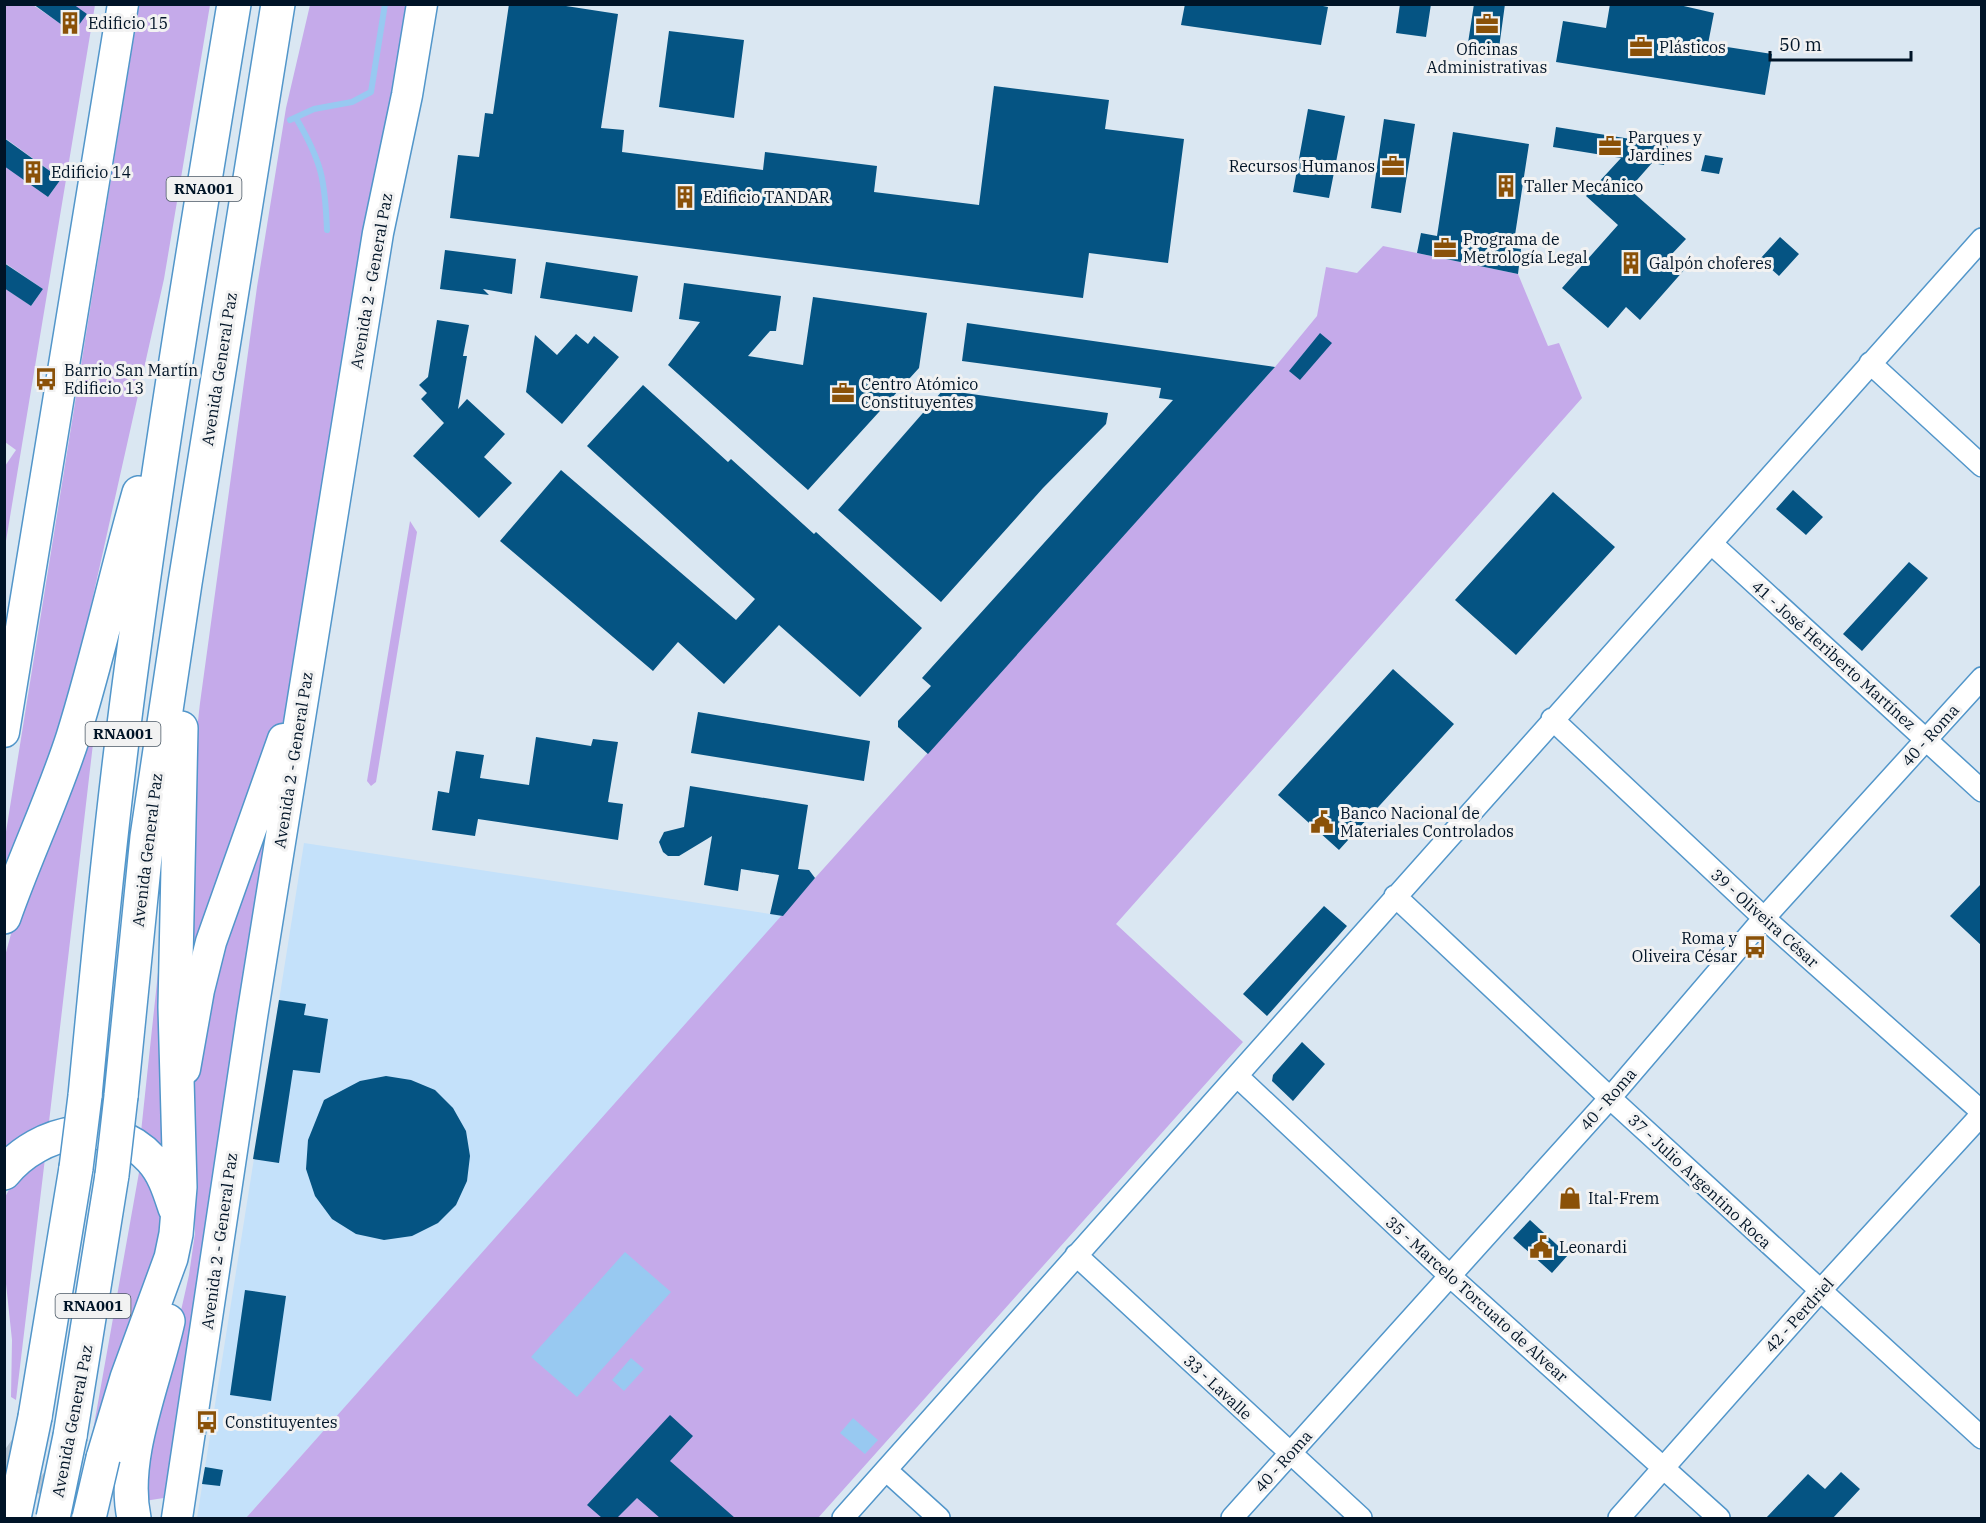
<svg xmlns="http://www.w3.org/2000/svg" width="1986" height="1523" viewBox="0 0 1986 1523" font-family="'IBM Plex Serif',serif">
<style>
.built{fill:#c4e1fa}
.green{fill:#c5aaea}
.water{fill:#98c9f1}
.lines{fill:none;stroke-linecap:round;stroke-linejoin:round}
.stream{stroke:#98c9f1;stroke-width:6}
.building{fill:#055483}
.secondary-tunnel{stroke:#b9c7d4;stroke-width:30;stroke-dasharray:30 15;stroke-linecap:butt}
.street-casing{stroke:#5296ca;stroke-width:24}
.secondary-casing{stroke:#5296ca;stroke-width:33}
.highway-casing{stroke:#5296ca;stroke-width:36}
.street{stroke:#fff;stroke-width:21}
.secondary{stroke:#fff;stroke-width:30}
.highway{stroke:#fff;stroke-width:33}
.highway-bridge-casing{stroke:#5296ca;stroke-width:36;stroke-linecap:butt}
.highway-bridge{stroke:#fff;stroke-width:33}
.labels{text-anchor:middle;stroke-width:6;stroke-linejoin:round;paint-order:stroke}
.shield{fill:#f2f2f2;stroke:#495764;stroke-width:1.5}
.shield-label{font-size:15px;font-weight:bold;fill:#001427}
.poi-label{font-size:16px;fill:#001427;stroke:#f2f2f2;text-anchor:start}
.street-label{font-size:16px;fill:#001427;stroke:#f2f2f2}
</style>
<rect width="100%" height="100%" fill="#dae7f2"/>
<path class="built" d="M304 843 783 916 246 1518H197Z"/>
<path class="green" d="M5 5H33L73 32V5H95L5 547V466L16 450 5 442V288L31 306 43 289 5 263V166L48 197 61 179 5 138Z
M139 5H210L164 279 79 659 49 759 5 875V838Z
M310 5H408L285 716 227 864 188 987 193 766 200 703 257 287 286 108Z
M1383 246 1518 274 1548 346 1559 343 1582 398 1116 924 1243 1042 818 1518H246L815 878 1275 367 1317 316 1326 267 1357 273Z
M410 521 417 532 376 782 371 786 367 781Z
M96 718 49 1122 29 1133 5 1156V956L14 923Z
M273 819 170 1497 138 1502 189 1275 195 1233 192 1074 251 847Z
M165 907 163 1156 141 1132Z
M46 1150 16 1400 11 1397 12 1340 4 1265V1199L18 1173Z
M140 1167 148 1171 166 1230 89 1453Z"/>
<path class="water" d="M625 1252 671 1292 577 1397 531 1357Z
M631 1358 644 1369 624 1391 612 1380Z
M853 1418 878 1440 865 1454 840 1433Z"/>
<g class="lines">
<path class="stream" d="M296 118C322 162 325 180 327 230
M290 120 314 109 352 102 371 92 385 4"/>
</g>
<path class="building" d="M33 4H73L87 14 73 33Z
M509 4H553L618 14 601 128 624 130 622 152 763 170 765 152 877 166 874 192 979 205 994 86 1109 100 1105 129 1184 139 1168 263 1089 253 1083 298 450 218 458 155 479 157 485 113 493 114Z
M1185 4H1313L1328 7 1321 45 1181 25Z
M1400 4H1431L1426 37 1396 33Z
M1474 4H1505L1499 48 1468 43Z
M1610 4H1675L1714 13 1708 44 1772 54 1765 95 1556 62 1563 21 1606 28Z
M669 31 744 40 734 118 659 107Z
M1308 109 1345 116 1329 198 1293 192Z
M1384 119 1415 124 1401 213 1371 208Z
M1556 127 1668 145 1664 165 1652 163 1629 189 1686 239 1670 256 1685 269 1640 320 1626 307 1608 328 1562 288 1618 225 1586 196 1621 158 1553 147Z
M1453 132 1529 144 1513 248 1521 249 1518 274 1417 253 1421 233 1437 236Z
M4 138 61 179 48 197 4 166Z
M1705 155 1723 158 1719 174 1701 171Z
M1780 237 1799 254 1779 276 1760 259Z
M445 250 516 259 512 294 483 289 489 295 440 289Z
M546 262 638 276 632 312 540 298Z
M4 263 43 289 31 306 4 288Z
M684 283 781 296 776 331H770L748 356 803 365 813 297 927 313 919 368 808 490 668 365 700 322 679 319Z
M437 320 469 325 463 356H467L458 409 467 399 505 434 484 457 512 483 479 518 413 456 444 423 421 399 427 393 419 385 428 377Z
M967 323 1275 367 928 754 898 727V721L931 686 922 678 1173 400 1159 398 1161 388 962 361Z
M1320 333 1332 343 1300 380 1289 371Z
M576 334 588 344 594 336 619 357 562 424 526 392 535 335 557 355Z
M643 385 728 462 731 459 814 534 816 532 922 628 860 697 779 625 724 684 678 642 653 671 500 541 561 470 736 620 755 599 587 446Z
M943 390 1108 413 1106 424 1043 488 941 602 838 510Z
M1793 490 1823 517 1806 535 1776 509Z
M1553 492 1615 547 1516 655 1455 600Z
M1909 562 1928 578 1862 651 1843 634Z
M1393 669 1454 724 1339 850 1278 795Z
M698 712 870 741 864 781 691 753Z
M536 737 591 746 593 739 618 742 608 802 623 804 618 840 478 819 475 836 432 830 438 791 449 793 456 751 484 755 480 778 529 785Z
M690 786 808 805 798 869 809 870 815 878 783 916 770 914 779 875 741 869 738 891 704 885 712 836 679 856H668L663 852 659 842 664 832 684 827Z
M1982 883V946L1950 916Z
M1324 906 1347 926 1267 1016 1243 994Z
M279 1000 306 1004 304 1015 328 1019 320 1073 293 1070 279 1163 253 1159Z
M1302 1042 1325 1064 1293 1101 1272 1081 1273 1075Z
M386 1076 411 1080 435 1090 453 1108 466 1131 470 1156 467 1181 456 1205 438 1223 412 1236 384 1240 356 1234 332 1219 315 1196 306 1169 308 1140 324 1100 360 1081Z
M1530 1220 1568 1255 1552 1273 1513 1238Z
M245 1290 286 1296 271 1401 230 1395Z
M670 1415 693 1436 670 1461 735 1518H660L637 1498 617 1518H602L587 1505Z
M205 1467 223 1470 220 1486 202 1484Z
M1841 1472 1860 1489 1833 1518H1766L1808 1474 1825 1489Z"/>
<g class="lines">
<path class="secondary-tunnel" d="M4 1451 100 1518"/>
<g class="street-casing">
<path id="street" d="M1870 363 1982 466
M1712 544 1982 791
M1552 719 1764 918 1982 1112
M1395 896 1610 1098 1982 1438
M1237 1076 1450 1276 1719 1518
M1076 1255 1361 1518
M886 1470 939 1518
M843 1518 1982 239
M1232 1518 1610 1098 1764 918 1982 678
M1619 1518 1820 1291 1982 1114"/>
</g>
<g class="secondary-casing">
<path id="secondary" d="M4 732 123 4
M185 1069 199 990 211 942 283 739
M177 1518 252 1017 337 487 378 233 407 95 422 4"/>
</g>
<g class="highway-casing">
<path id="highway" d="M4 917C25 857 53 799 73 737 98 657 116 574 139 493
M85 1096C99 949 113 802 133 656 162 438 198 221 234 4
M121 1096 147 837 185 583 278 4
M4 1173C39 1130 110 1114 151 1159 164 1173 169 1190 175 1208
M35 1417 76 1168
M70 1436 112 1175
M103 1458 127 1378 171 1258 176 1234 180 1187 175 1007 181 728
M134 1518C121 1457 155 1381 168 1321"/>
</g>
<use href="#street" class="street"/>
<use href="#secondary" class="secondary"/>
<use href="#highway" class="highway"/>
<g class="highway-bridge-casing">
<path id="highway-bridge" d="M76 1168 85 1096
M112 1175 121 1096
M14 1518 35 1417
M53 1518 70 1436
M89 1518 103 1458"/>
</g>
<use href="#highway-bridge" class="highway-bridge"/>
</g>
<defs>
<g id="building-bare" transform="scale(1.8)"><path d="M-4-6H4V6H1V3H-1V6H-4ZM-2.5-4.3h1.7v1.8h-1.7ZM.8-4.3h1.7v1.8H.8ZM-2.5-1h1.7V.8h-1.7ZM.8-1h1.7V.8H.8Z" fill="#8a5108" stroke="#f2f2f2" stroke-width="2.5" paint-order="stroke"/></g>
<g id="office-bare" transform="scale(1.8)"><path d="M-6-3h4V-5.5h4V-3h4V5H-6ZM-1-4.5V-3h2v-1.5ZM-6 0V1H6V0Z" fill="#8a5108" stroke="#f2f2f2" stroke-width="2.5" paint-order="stroke"/></g>
<g id="bus-bare" transform="scale(1.8)"><path d="M-5-6H5V4H4V6H2V4H-2V6H-4V4H-5ZM-3.5-4V0h7V-4ZM-3.5 1.2v1.5H-2V1.2ZM2 1.2v1.5H3.5V1.2Z" fill="#8a5108" stroke="#f2f2f2" stroke-width="2.5" paint-order="stroke"/></g>
<g id="civic-bare" transform="scale(1.8)"><path d="M-.6-6.5H3V-4.5H.6V-3L4-1V1h2V6H-6V1h2V-1L-.6-3ZM-1.2 2.5V6h2.4V2.5Z" fill="#8a5108" stroke="#f2f2f2" stroke-width="2.5" paint-order="stroke"/></g>
<g id="shop-bare" transform="scale(1.8)"><path d="M-5-2.5h2.3a2.7 3.5 0 0 1 5.4 0H5L5.5 6h-11ZM-1.5-2.5h3a1.5 2.3 0 0 0-3 0Z" fill="#8a5108" stroke="#f2f2f2" stroke-width="2.5" paint-order="stroke"/></g>
</defs>
<g fill-rule="evenodd">
<use href="#building-bare" x="70" y="23"/>
<use href="#office-bare" x="1487" y="24"/>
<use href="#office-bare" x="1641" y="47"/>
<use href="#office-bare" x="1610" y="146"/>
<use href="#office-bare" x="1393" y="166"/>
<use href="#building-bare" x="33" y="172"/>
<use href="#building-bare" x="1506" y="186"/>
<use href="#building-bare" x="685" y="197"/>
<use href="#office-bare" x="1445" y="248"/>
<use href="#building-bare" x="1631" y="263"/>
<use href="#bus-bare" x="46" y="379"/>
<use href="#office-bare" x="843" y="393"/>
<use href="#civic-bare" x="1322" y="822"/>
<use href="#bus-bare" x="1755" y="947"/>
<use href="#shop-bare" x="1570" y="1198"/>
<use href="#civic-bare" x="1541" y="1247"/>
<use href="#bus-bare" x="207" y="1422"/>
</g>
<g class="labels">
<g class="shield">
<rect x="166.5" y="177" width="75" height="24" rx="4.5"/>
<rect x="85.5" y="722" width="75" height="24" rx="4.5"/>
<rect x="55.5" y="1294" width="75" height="24" rx="4.5"/>
</g>
<g class="shield-label">
<text x="204" y="194">RNA001</text>
<text x="123" y="739">RNA001</text>
<text x="93" y="1311">RNA001</text>
</g>
<g class="poi-label">
<text x="88" y="29">Edificio 15</text>
<text x="1659" y="53">Plásticos</text>
<text x="1487" y="55" text-anchor="middle">Oficinas<tspan x="1487" dy="18">Administrativas</tspan></text>
<text x="1628" y="143">Parques y<tspan x="1628" dy="18">Jardines</tspan></text>
<text x="1375" y="172" text-anchor="end">Recursos Humanos</text>
<text x="51" y="178">Edificio 14</text>
<text x="1524" y="192">Taller Mecánico</text>
<text x="703" y="203">Edificio TANDAR</text>
<text x="1463" y="245">Programa de<tspan x="1463" dy="18">Metrología Legal</tspan></text>
<text x="1649" y="269">Galpón choferes</text>
<text x="64" y="376">Barrio San Martín<tspan x="64" dy="18">Edificio 13</tspan></text>
<text x="861" y="390">Centro Atómico<tspan x="861" dy="18">Constituyentes</tspan></text>
<text x="1340" y="819">Banco Nacional de<tspan x="1340" dy="18">Materiales Controlados</tspan></text>
<text x="1737" y="944" text-anchor="end">Roma y<tspan x="1737" dy="18">Oliveira César</tspan></text>
<text x="1588" y="1204">Ital-Frem</text>
<text x="1559" y="1253">Leonardi</text>
<text x="225" y="1428">Constituyentes</text>
</g>
<g class="street-label">
<text transform="translate(371 281) rotate(-80)" y="6">Avenida 2 - General Paz</text>
<text transform="translate(219 369) rotate(-81)" y="6">Avenida General Paz</text>
<text transform="translate(1834 655) rotate(42)" y="6">41 - José Heriberto Martínez</text>
<text transform="translate(1930 735) rotate(-48)" y="6">40 - Roma</text>
<text transform="translate(293 760) rotate(-81)" y="6">Avenida 2 - General Paz</text>
<text transform="translate(147 850) rotate(-83)" y="6">Avenida General Paz</text>
<text transform="translate(1765 918) rotate(42)" y="6">39 - Oliveira César</text>
<text transform="translate(1608 1099) rotate(-49)" y="6">40 - Roma</text>
<text transform="translate(1700 1181) rotate(43)" y="6">37 - Julio Argentino Roca</text>
<text transform="translate(219 1241) rotate(-82)" y="6">Avenida 2 - General Paz</text>
<text transform="translate(1477 1299) rotate(42)" y="6">35 - Marcelo Torcuato de Alvear</text>
<text transform="translate(1799 1315) rotate(-48)" y="6">42 - Perdriel</text>
<text transform="translate(1218 1387) rotate(43)" y="6">33 - Lavalle</text>
<text transform="translate(72 1421) rotate(-79)" y="6">Avenida General Paz</text>
<text transform="translate(1283 1461) rotate(-48)" y="6">40 - Roma</text>
</g>
</g>
<rect width="1986" height="1523" fill="none" stroke="#001427" stroke-width="12"/>
<path d="M1770 51v9h141v-9" fill="none" stroke="#001427" stroke-width="3"/>
<text x="1779" y="51" font-size="18" fill="#001427" stroke="#f2f2f2" stroke-width="4.5" paint-order="stroke">50 m</text>
</svg>
